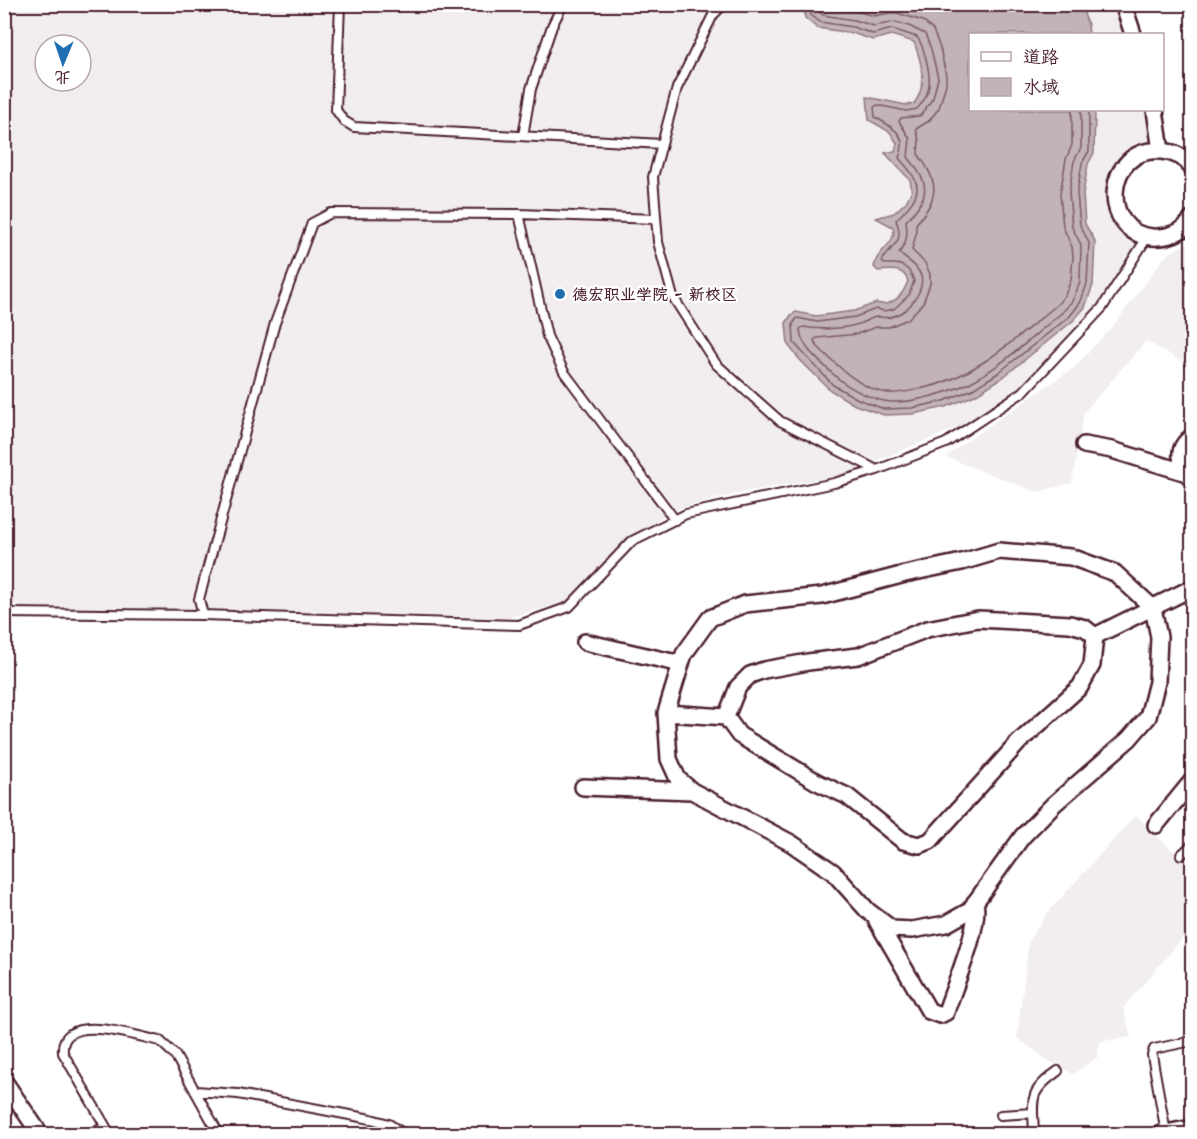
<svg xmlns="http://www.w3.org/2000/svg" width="1197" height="1139" viewBox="0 0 1197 1139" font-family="Kalam,'LXGW WenKai TC',sans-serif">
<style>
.built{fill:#f2eeef;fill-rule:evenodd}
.water{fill:#c1b3b6;stroke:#91787e;stroke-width:1.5}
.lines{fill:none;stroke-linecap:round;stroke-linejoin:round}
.shore{stroke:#7a5a63;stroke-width:1.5}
.service-casing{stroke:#4a1f2b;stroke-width:12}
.minor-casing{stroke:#4a1f2b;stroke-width:20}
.service{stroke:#fff;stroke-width:8}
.minor{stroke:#fff;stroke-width:15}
.poi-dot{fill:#1f6fb2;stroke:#fff;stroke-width:2}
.labels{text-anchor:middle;stroke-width:4.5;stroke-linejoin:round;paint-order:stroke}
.poi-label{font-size:16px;font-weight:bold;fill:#4a1f2b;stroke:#fff;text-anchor:start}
</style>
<rect width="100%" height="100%" fill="#fff"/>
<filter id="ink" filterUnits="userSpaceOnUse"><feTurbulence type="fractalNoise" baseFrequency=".0167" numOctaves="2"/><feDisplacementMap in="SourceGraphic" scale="12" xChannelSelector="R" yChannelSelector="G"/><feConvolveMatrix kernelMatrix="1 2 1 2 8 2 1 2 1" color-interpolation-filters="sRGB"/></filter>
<g filter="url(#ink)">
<path class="built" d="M5 5H1111L1124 34H970V110H1146L1150 124 1149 138 1116 186 1121 222 1138 249 1139 256 1136 264 1095 325 1054 364 1006 402 961 426 842 475 744 492 670 511 621 546 569 601 507 618 266 611 5 608ZM45 45H81V81H45Z
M1192 241V362L1181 361 1146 341 1084 412 1072 483 1037 492 946 457 961 445 1075 367 1114 325 1164 258 1174 250Z
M1136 815 1192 870V927L1123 1008 1131 1037 1100 1041 1097 1058 1073 1074 1047 1060 1017 1038 1029 940 1048 912Z"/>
<path class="water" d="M805 5H1081L1088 25 1089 34H970V110H1095L1094 153 1088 164 1083 193 1085 224 1095 241 1093 285 1085 307 1074 320 1002 378 975 395 946 407 913 414 884 415 855 405 830 390 800 360 788 345 786 323 791 315 796 312 816 316 854 311 876 303C892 308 903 295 908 281 902 267 892 270 878 271L874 267C876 250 898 244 893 227L876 218 894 213 906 202 912 190 910 180 885 153 895 151 897 143 890 132 869 120 867 97 906 105 914 104C928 84 922 64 914 42L891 35 873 40 852 33 817 28 805 18Z"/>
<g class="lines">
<path class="shore" d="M811 4V15L820 22 853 27 873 34 892 29 917 37C922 43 924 51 926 59 931 79 932 93 917 109L906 111 877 105 874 107 875 117C893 128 909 134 899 158 924 186 923 193 896 220 905 244 892 243 882 261L884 264C900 263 909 265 914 281L909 295 894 309 884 311 876 309 855 317 817 322 797 318 793 324 794 343 833 385 858 399 884 409 912 408 944 401 973 389 998 373 1070 316 1080 303 1087 284 1089 243 1080 225 1077 193 1082 163 1089 151V110
M818 4 819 12 823 15 854 20 874 26 895 22 909 26 925 34 931 49 938 78 933 98 920 116 901 118 899 121 910 139 908 157C930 185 931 195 906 221 908 234 907 243 899 253 907 261 917 264 921 276 925 291 908 312 894 316 887 319 883 317 876 317 871 318 864 322 859 324 842 329 820 330 803 327L800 329C801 348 819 360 832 373 845 386 866 397 884 401 905 406 950 392 969 383 1004 365 1034 335 1064 311L1073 300 1080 282 1081 245 1072 227 1069 193 1074 161 1081 148V110
M827 4 830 7 856 11 874 16 889 13H897L923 21 933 30 940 48 946 75V84L939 108 929 121 916 129 919 140 918 154C939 182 940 197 916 224V234L912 250 925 263 930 274V284L923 303 908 319 889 327H876L857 334 817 338 814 340 817 346C836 364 860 390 888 393 898 394 910 391 920 389 975 378 1015 339 1058 304L1065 295 1071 280 1073 256 1072 247 1063 227 1060 194 1066 159 1072 145V110"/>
<g class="service-casing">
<path id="service" d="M340 4 336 110 344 121 354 127 662 144
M724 4 713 15 677 88 653 177 658 242 673 297 716 364 780 421 877 470
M523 136 531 89 552 26 563 4
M519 214 547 336 564 372 675 520
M1191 363H1192
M4 613 203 615 519 625 569 607 632 541 686 514 834 483 877 470 946 443 1023 392 1102 308 1148 236
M203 615 199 599 275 323 312 223 331 213 519 214 656 219
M1181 855 1192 845
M195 1091 238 1094 371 1119 389 1124 404 1134
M1001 1115 1033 1113
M1166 1133 1152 1055 1154 1049 1192 1041
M90 1134 105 1127
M110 1134 63 1053C59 1010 136 1036 160 1041L175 1055 219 1134
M1034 1134C1033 1099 1027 1093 1058 1071"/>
</g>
<g class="minor-casing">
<path id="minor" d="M1123 4 1133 34
M1155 110 1161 151
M1192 168C1185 157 1174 152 1161 151 1104 146 1099 233 1152 237 1167 238 1183 233 1192 219
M1084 445 1112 450 1187 473
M1190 477C1180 462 1175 449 1192 437
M999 551 1071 557 1115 573 1153 608 1159 637 1157 682 1148 717 1129 739 1054 804 1022 837 969 911 946 924 912 930 892 929 868 911 833 872 791 843 692 791 678 779 669 759 666 713 684 654 710 618 745 604 822 596 905 574 962 562Z
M978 619 1070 624 1085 628 1095 636 1092 665 1080 687 1019 742 930 841 919 845 903 841 847 796 817 782 739 735 726 717 738 687 750 675 764 670 808 662 858 656 927 629Z
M1095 636 1192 588
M585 642 681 664
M666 713 726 717
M583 787 692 791
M1156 825 1192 781
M877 921 929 1011 940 1015 946 1012C954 986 981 926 975 902
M4 1081 40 1134
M1160 1134 1192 1128"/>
</g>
<use href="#service" class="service"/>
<use href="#minor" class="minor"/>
</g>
</g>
<circle class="poi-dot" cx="560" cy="294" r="6"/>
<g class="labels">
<g class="poi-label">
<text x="572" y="300">德宏职业学院 - 新校区</text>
</g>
</g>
<rect width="1197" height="1139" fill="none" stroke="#fff" stroke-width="24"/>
<rect x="12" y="12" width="1173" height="1115" fill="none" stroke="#4a1f2b" stroke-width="2" filter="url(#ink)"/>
<rect x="969" y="33" width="195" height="78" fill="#ffffff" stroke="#b7a5aa" stroke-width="1.5"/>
<rect x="981" y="52" width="30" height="9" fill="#ffffff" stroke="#b7a5aa" stroke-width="1.5"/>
<text x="1023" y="63" font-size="18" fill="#4a1f2b">道路</text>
<rect x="981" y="78" width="30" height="18" fill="#c1b3b6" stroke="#b7a5aa" stroke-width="1.5"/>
<text x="1023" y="93" font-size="18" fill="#4a1f2b">水域</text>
<g transform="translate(63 63) rotate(182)"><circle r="28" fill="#ffffff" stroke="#b7a5aa" stroke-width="1.5"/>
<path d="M0-4.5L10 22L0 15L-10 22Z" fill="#1f6fb2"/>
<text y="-9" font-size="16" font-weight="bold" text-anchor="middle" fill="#4a1f2b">北</text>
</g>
</svg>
